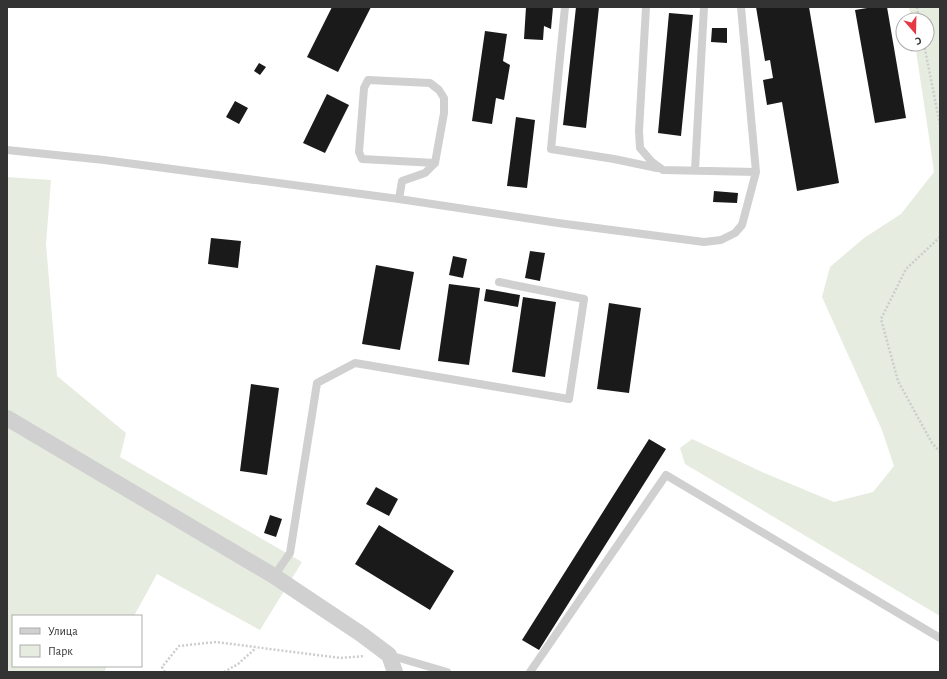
<svg xmlns="http://www.w3.org/2000/svg" width="947" height="679" viewBox="0 0 947 679" font-family="'Alegreya Sans',sans-serif">
<style>
.green{fill:#e6ecdf}
.building{fill:#1a1a1a}
.lines{fill:none;stroke-linecap:round;stroke-linejoin:round}
.path{stroke:#cdcdcd;stroke-width:2.5;stroke-dasharray:2 2;stroke-linecap:butt}
.lane{stroke:#d0d0d0;stroke-width:8}
.street{stroke:#d0d0d0;stroke-width:16}
</style>
<rect width="100%" height="100%" fill="#fff"/>
<path class="green" d="M909 7H940V616L685 464 680 448 692 439 762 472 834 502 873 492 894 466 882 430 822 297 830 267 864 238 901 214 934 172 929 137 915 44H927V20H911Z
M7 177 51 180 46 244 57 376 126 433 120 457 302 562 260 630 157 574 134 616H13V666H107L104 672H7Z"/>
<path class="building" d="M332 7H371L338 72 307 57Z
M526 7H553L551 29 544 26 543 40 524 39Z
M576 7H599L586 128 563 125Z
M756 7H809L839 183 797 191 782 102 767 105 763 80 773 78 770 60 765 61Z
M873 7H887L906 118 875 123 855 10Z
M669 13 693 15 681 136 658 133Z
M712 28H727V43L711 42Z
M485 31 507 34 503 61 510 65 504 100 496 98 492 124 472 121Z
M259 63 266 67 260 75 254 71Z
M327 94 349 105 325 153 303 143Z
M235 101 248 108 239 124 226 117Z
M516 117 535 120 527 188 507 186Z
M714 191 738 193 737 203 713 202Z
M211 238 241 241 238 268 208 264Z
M530 251 545 253 540 281 525 278Z
M453 256 467 259 463 278 449 275Z
M376 265 414 272 400 350 362 344Z
M449 284 480 288 469 365 438 361Z
M486 289 520 295 518 307 484 301Z
M523 297 556 302 545 377 512 372Z
M609 303 641 308 629 393 597 389Z
M251 384 279 388 267 475 240 471Z
M649 439 666 449 539 650 522 640Z
M376 487 398 499 389 516 366 504Z
M270 515 282 519 276 537 264 533Z
M379 525 454 571 430 610 355 564Z"/>
<g class="lines">
<path class="path" d="M917 7 919 20
M924 44 940 125
M940 237 906 269 881 319 898 381 932 443 940 452
M165 672 162 667 179 646 216 642 340 658 365 656
M224 672 238 664 256 648"/>
<path class="lane" d="M565 7 551 149 614 159 657 168
M646 7 639 131 640 148 652 162 663 170 756 172
M7 150 104 160 399 199 558 223 704 242 721 240 735 233 742 225 756 172 741 7
M695 170 704 7
M399 199 402 181 425 173 435 163 444 113V98L439 90 430 83 368 80 364 88 359 152 362 159 435 163
M274 576 290 553 317 383 355 363 569 399 584 299 499 282
M389 655 447 672
M530 672 666 475 940 638"/>
<path class="street" d="M7 418 274 576 361 634 389 655 395 672"/>
</g>
<rect width="947" height="679" fill="none" stroke="#333333" stroke-width="16"/>
<rect x="12" y="615" width="130" height="52" fill="#ffffff" stroke="#adadad"/>
<rect x="20" y="628" width="20" height="6" fill="#d0d0d0" stroke="#adadad"/>
<text x="48" y="635" font-size="12" fill="#333333">Улица</text>
<rect x="20" y="645" width="20" height="12" fill="#e6ecdf" stroke="#adadad"/>
<text x="48" y="655" font-size="12" fill="#333333">Парк</text>
<g transform="translate(915 32) rotate(160)"><circle r="19" fill="#ffffff" stroke="#adadad"/>
<path d="M0-3L7 15L0 10L-7 15Z" fill="#e63946"/>
<text y="-6" font-size="11" font-weight="bold" text-anchor="middle" fill="#333333">С</text>
</g>
</svg>
